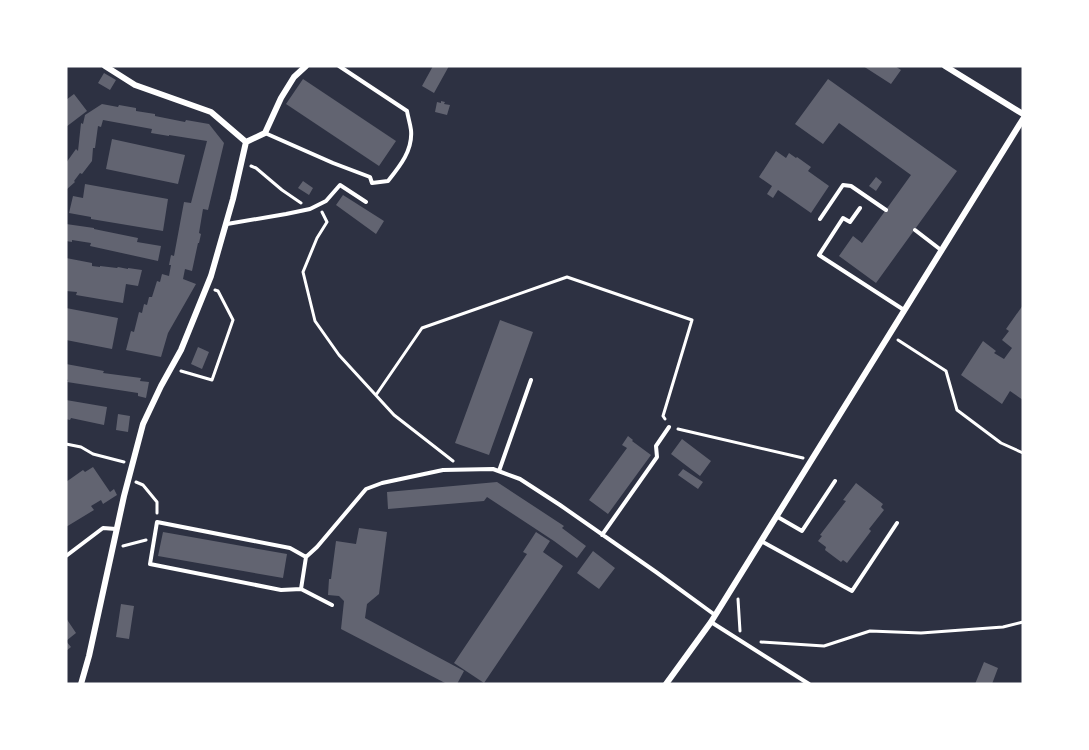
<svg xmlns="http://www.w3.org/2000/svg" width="1089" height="750" viewBox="0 0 1089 750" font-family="Raleway,sans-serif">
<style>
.building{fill:#626471}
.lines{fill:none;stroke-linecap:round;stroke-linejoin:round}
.path{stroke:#fff;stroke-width:3}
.service{stroke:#fff;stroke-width:4}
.minor{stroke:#fff;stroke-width:6}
</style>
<rect width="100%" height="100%" fill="#2d3142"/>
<path class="building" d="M433 66H449L434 93 422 86Z
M863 66H895L901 70 891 84Z
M104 73 116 80 110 90 98 83Z
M303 79 396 141 379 166 286 104Z
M828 79 957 171 876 283 839 256 853 236 862 243 911 175 839 123 823 144 795 124Z
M74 94 87 111 66 127V100Z
M441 101 445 102 444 104 450 105 447 115 435 112 437 102 441 103Z
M102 104 118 107 119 105 136 108V111L155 114V116L185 122 186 120 209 124 224 143 208 210 203 209 199 233 201 234 199 243H198L192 271 185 269 183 279 196 284 168 333 161 357 126 350 131 331 134 332 139 312 142 313 144 304 147 305 149 297H152L157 281 160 282 162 274 169 276 171 265H169L171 255 174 256 184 202 191 203 207 141 169 135V136L151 133 152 129 103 120 101 127 98 126 95 148H93L92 161 82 174 80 173 74 181 75 182 66 190V163L76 149 78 151 81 123 83 124 85 115Z
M112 139 185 155 178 184 106 169Z
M776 151 786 158 789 153 796 158 797 157 811 167 808 171 829 186 811 213 778 190 773 198 767 194 772 186 759 177Z
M876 177 882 182 876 191 869 186Z
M303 181 313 188 309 195 298 188Z
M85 184 168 199 163 231 91 219V217L69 213 73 196 83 198Z
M343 195 384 221 376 234 336 205Z
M66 224 94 228V229L138 238 137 242 161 246 158 261 90 246 91 243 72 240V242L66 241Z
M66 258 92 263V266L100 267V266L117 268 118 267 128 269V268L142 270 138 286 126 284 123 303 76 295 77 292 66 291Z
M1023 305V400L1010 391 1002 404 961 375 983 341 996 351 994 353 1004 359 1012 348 1002 340 1009 331 1006 329Z
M66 308 118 318 112 349 66 340Z
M500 320 533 332 489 455 455 443Z
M198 347 209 352 202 369 191 364Z
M66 364 104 371 103 373 141 378 140 381 149 382 146 398 138 396V393L67 382 68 380 66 379Z
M66 400 107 407 104 425 71 418 70 420 66 419Z
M118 414 130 416 128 432 116 430Z
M628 436 633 440 632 441 651 455 608 514 589 500 627 448 622 445Z
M682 439 711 461 700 476 671 454Z
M93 467 110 492 114 489 117 495 103 504 101 500 91 506 94 510 66 527V482L83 470 85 472Z
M683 469 703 482 698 489 678 475Z
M497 482 564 526 562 528 586 546 577 558 554 541 487 497 484 501 388 509 387 492Z
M856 483 883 504 881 507 884 510 869 529 871 531 847 563 843 560 841 562 825 550 826 547 818 541 822 536 820 535 846 501 843 500Z
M359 528 387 532 379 594 367 604 365 618 464 671 457 684H447L341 629 344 601 339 596 328 595 329 579H331L336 541 356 544Z
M163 532 287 554 283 578 158 556Z
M536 532 550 541 543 552 563 566 484 683 454 663 527 554 523 552Z
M593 551 615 568 599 589 577 573Z
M121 604 134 606 129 639 116 637Z
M66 618 76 633 66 641 71 647 66 651Z
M984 662 998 668 992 684H975Z"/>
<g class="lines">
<path class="path" d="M251 166 256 168 282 190 301 203
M322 212 327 222 317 238 303 272 315 321 339 355 394 415 453 461
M898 340 946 371 957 410 1001 443 1023 453
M181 371 212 380 233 320 218 291 215 290
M376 395 422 328 567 277 692 320 663 416 665 419
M678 429 803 458
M66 444 81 447 93 454 124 462
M136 482 143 485 157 502V513
M123 546 146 540
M738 599 740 631
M761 642 824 646 870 631 921 633 1003 627 1023 622"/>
<path class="service" d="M265 133 333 163 370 177 372 183 388 181C400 166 413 150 411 130 410 123 408 117 407 111L339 66
M860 208 850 222 843 218 819 255 904 310
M820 219 843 185 851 186 886 210
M227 224 286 214 310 209 326 201 340 185 366 202
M915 230 941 250
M499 471 531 380
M776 516 802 531 835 481
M602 535 657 457 656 446 669 427
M761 541 852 591 897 523
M66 556 103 528 116 529
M301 589 281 590 150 564 157 522 290 548 306 557
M332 605 301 589 306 557 317 547 366 489 382 483 443 470 493 469 520 479 560 505 656 572 715 615
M711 622 809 684"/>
<path class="minor" d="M945 66 1023 114
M246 142 265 133 281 98 294 77 306 66
M81 684 89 656 124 496 143 424 161 386 181 350 211 276 233 199 246 142 211 112 135 85 105 66
M666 684 711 622 1023 119"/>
</g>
<rect width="1089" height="750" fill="none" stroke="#ffffff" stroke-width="135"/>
</svg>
